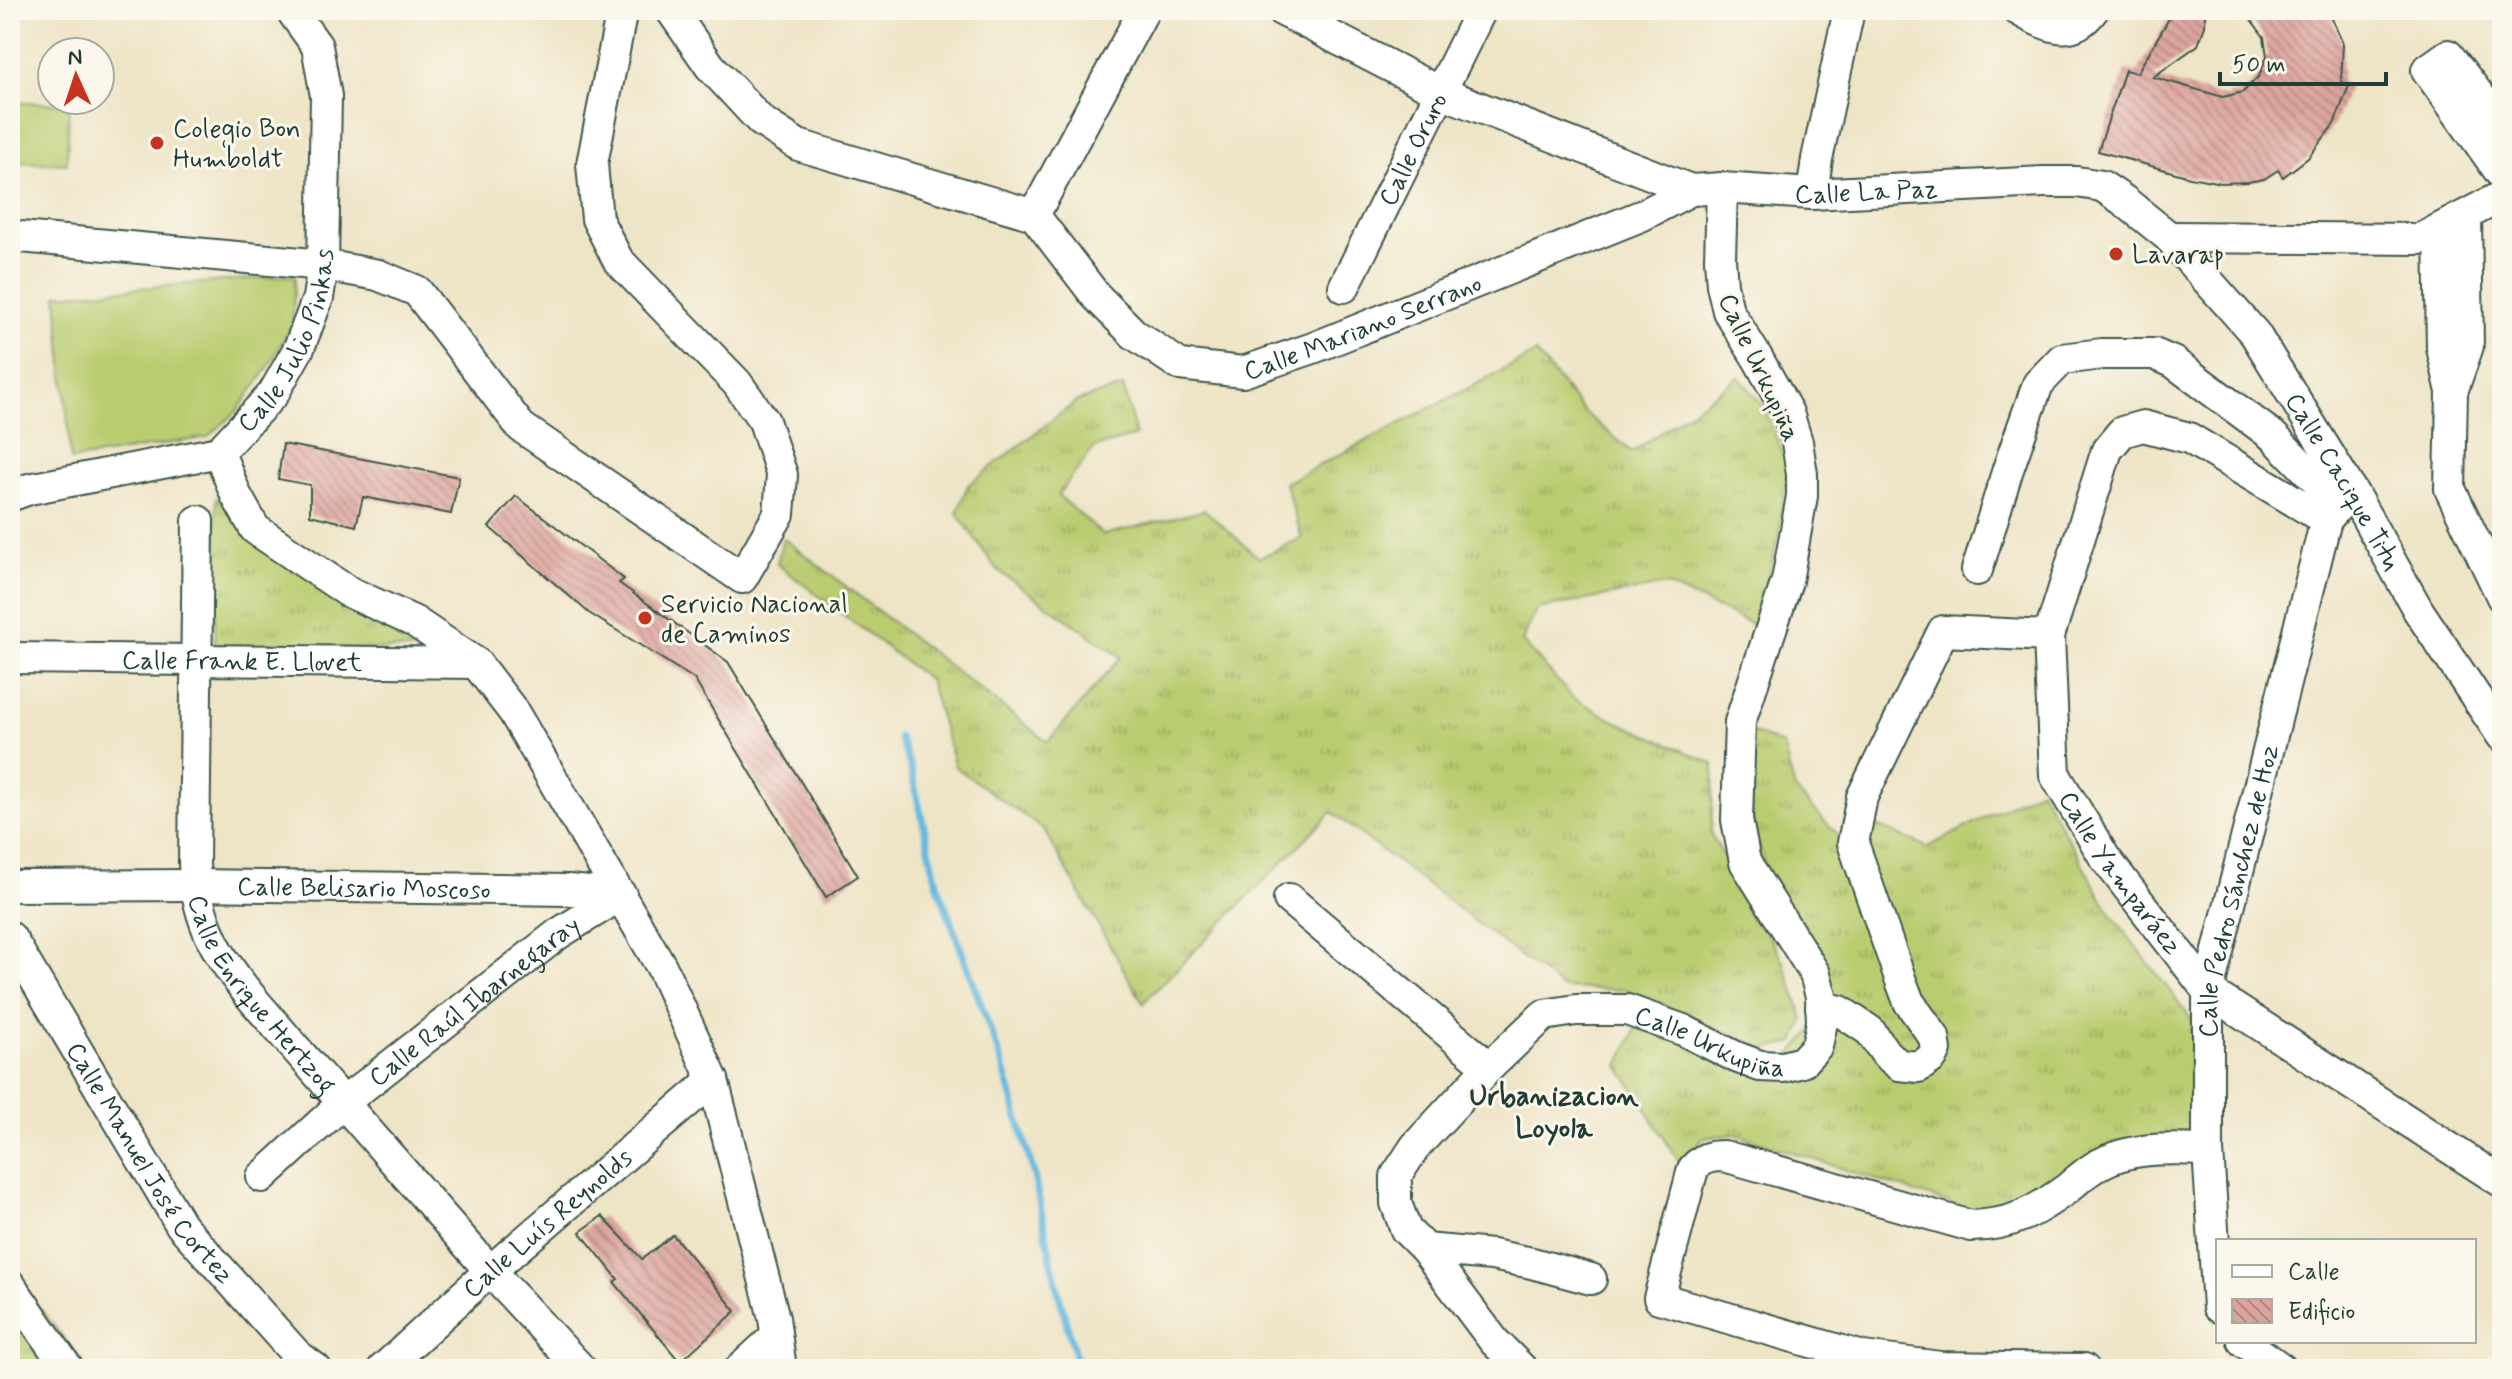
<svg xmlns="http://www.w3.org/2000/svg" width="2512" height="1379" viewBox="0 0 2512 1379" font-family="Mynerve,sans-serif">
<style>
.grass{fill:url(#grass-tufts);stroke:#6c8452;stroke-width:2}
.pitch{fill:#bacc70;stroke:#6c8452;stroke-width:2}
.lines{fill:none;stroke-linecap:round;stroke-linejoin:round}
.stream{stroke:#63b9df;stroke-width:7}
.building{fill:url(#building-back-hatch)}
.minor-casing{stroke:#3e564a;stroke-width:34}
.minor{stroke:#fff;stroke-width:30}
.poi-dot{fill:#c8321e;stroke:#fbf7ec;stroke-width:3}
.labels{text-anchor:middle;stroke-width:6;stroke-linejoin:round;paint-order:stroke}
.poi-label{font-size:26px;fill:#1f3d34;stroke:#fbf7ec;text-anchor:start}
.street-label{font-size:26px;fill:#1f3d34;stroke:#fbf7ec}
.neighbourhood-label{font-size:28px;font-weight:bold;fill:#1f3d34;stroke:#fbf7ec}
</style>
<defs>
<pattern id="grass-tufts" width="24" height="20" patternUnits="userSpaceOnUse" patternTransform="scale(2)"><rect width="24" height="20" fill="#bacc70"/><path d="M3 7l-1-3M5 7V3M7 7l1-3M15 17l-1-3M17 17v-4M19 17l1-3" fill="none" stroke="#97a75d"/></pattern>
<pattern id="building-back-hatch" width="6" height="6" patternUnits="userSpaceOnUse" patternTransform="scale(2)"><rect width="6" height="6" fill="#dda49e"/><path d="M-1 5l2 2M0 0l6 6M5-1l2 2" fill="none" stroke="#b38782"/></pattern>
</defs>
<rect width="100%" height="100%" fill="#fbf7ec"/>
<filter id="ink" filterUnits="userSpaceOnUse"><feTurbulence type="fractalNoise" baseFrequency=".0125" numOctaves="2"/><feDisplacementMap in="SourceGraphic" scale="16" xChannelSelector="R" yChannelSelector="G"/><feConvolveMatrix kernelMatrix="1 2 1 2 8 2 1 2 1" color-interpolation-filters="sRGB"/></filter>
<filter id="wash" filterUnits="userSpaceOnUse"><feTurbulence type="fractalNoise" baseFrequency=".006" numOctaves="4" result="noise"/><feDisplacementMap in="SourceGraphic" scale="32" xChannelSelector="R" yChannelSelector="G"/><feGaussianBlur stdDeviation="1.8" result="paint"/><feColorMatrix in="noise" values="0 0 0 0 0 0 0 0 0 0 0 0 0 0 0 0 0 1.4 0 .05"/><feComposite in="paint" operator="in"/></filter>
<g filter="url(#wash)">
<rect width="100%" height="100%" fill="#eee4c6"/>
<path class="grass" d="M1536 353 1584 412 1632 452 1739 377 1763 405 1788 466 1779 536 1754 625 1666 585 1537 609 1522 641 1571 696 1611 719 1714 764 1711 834 1784 963 1804 1021 1795 1042 1764 1049 1628 990 1562 988 1332 812 1143 1003 1044 830 955 767 929 680 777 564 783 538 1048 742 1121 657 997 570 957 513 968 485 1077 401 1123 387 1136 436 1095 447 1058 495 1103 535 1205 510 1259 558 1302 538 1285 483Z
M216 498 257 540 421 641 425 650 215 646Z
M1749 731 1783 745 1795 790 1839 836 1872 824 1928 847 2040 789 2109 911 2192 1020 2195 1135 2116 1142 2026 1198 1972 1211 1736 1134 1703 1138 1681 1165 1619 1066 1638 1024 1777 1070 1835 1005 1819 947 1769 878 1754 833 1749 785Z
M10 1262 24 1289 89 1369H10Z"/>
<path class="pitch" d="M10 102 69 104 67 164 10 162Z
M295 275 292 324 268 368 237 411 208 437 71 460 57 295Z"/>
<g class="lines">
<path class="stream" d="M899 737 910 766 937 883 1003 1065 1033 1171 1057 1288 1079 1369"/>
</g>
<g id="blocks">
<path class="building" d="M2174 10H2205V26L2198 45 2153 77 2223 97 2243 92 2259 76 2267 56 2264 37 2244 10H2328L2343 44 2341 82 2349 86 2334 124 2308 158 2283 177 2278 170 2264 179 2248 182 2221 183 2190 177 2098 151 2125 70 2137 73Z
M283 444 459 477 451 514 363 497 356 526 310 515V485L278 479Z
M516 496 624 579 619 583 728 662 858 876 826 897 694 679 589 613 489 527Z
M602 1216 642 1259 673 1235 736 1311 680 1362 614 1282 618 1279 580 1232Z"/>
</g>
</g>
<g filter="url(#ink)">
<use href="#blocks" fill-opacity="0" stroke="#3e564a" stroke-width="2"/>
<g class="lines">
<g class="minor-casing">
<g id="minor">
<path id="s1" d="M671 10 710 66 761 121 798 145 1034 215 1096 296 1134 334 1180 365 1243 372 1313 348 1643 215 1691 190"/>
<path id="s2" d="M1281 10 1440 92 1691 190 1722 188 1812 194 2044 182H2077L2102 186 2123 200 2169 237 2255 334 2354 495 2418 610 2502 736"/>
<path d="M2018 10C2045 24 2070 41 2093 10"/>
<path d="M2502 125 2448 55 2427 70 2502 175"/>
<path d="M1812 194 1817 159 1849 10"/>
<path d="M1034 215 1144 10"/>
<path d="M2440 229 2442 348 2452 392 2450 489 2502 597"/>
<path d="M10 236 323 265 378 275 417 291 521 427 742 578 779 514 782 475 764 421 737 383 618 260 597 219 592 164 622 10"/>
<path d="M2169 237 2420 239 2502 196"/>
<path id="s3" d="M1344 287 1481 10"/>
<path d="M2452 392 2468 346 2466 216"/>
<path d="M219 452 236 495 255 529 347 591 415 622 476 663 513 711 661 966 713 1080 774 1318 781 1369"/>
<path id="s4" d="M10 496 29 489 219 452 273 394 299 348 318 298 323 265 326 96 317 46 291 10"/>
<path id="s5" d="M2326 520 2189 438 2143 426 2122 432 2107 450 2049 636 2055 775 2105 858 2208 991 2502 1182"/>
<path id="s6" d="M198 521 194 863C196 922 219 959 256 1003L490 1271 581 1369"/>
<path d="M1977 570 2008 469 2038 384 2062 359 2102 354H2154L2173 362 2273 436 2340 504"/>
<path id="s7" d="M10 658 476 663"/>
<path id="s8" d="M10 886 195 885 568 890 621 895"/>
<path d="M1289 899 1489 1067"/>
<path id="s9" d="M10 937 181 1225 297 1355 316 1369"/>
<path d="M1821 1007 1840 1011 1870 1031 1886 1054 1899 1065 1919 1067 1932 1058 1936 1050 1934 1037 1909 1002 1901 981 1853 843 1862 797 1943 631 2049 636"/>
<path id="s10" d="M262 1177 344 1102 558 934 621 895"/>
<path d="M1425 1249 1494 1341 1522 1369"/>
<path id="s11" d="M1591 1279 1532 1263 1492 1255 1425 1249 1406 1230 1396 1203V1176L1415 1147 1489 1067 1544 1015 1576 1010H1627L1683 1030 1736 1057 1760 1066 1783 1067 1802 1062 1817 1046 1822 1022 1821 996 1815 974 1745 862 1737 820 1740 722 1787 581 1802 496V474L1797 442 1788 413 1758 359 1728 311 1722 285 1720 259 1722 188"/>
<path d="M10 1285 68 1369"/>
<path id="s12" d="M2218 1307 2208 1150V991L2326 520 2339 505"/>
<path d="M2243 1341 2282 1369"/>
<path id="s13" d="M383 1369 490 1271 713 1080"/>
<path d="M740 1369 776 1336"/>
<path d="M2084 1369 1940 1367 1863 1357 1659 1298 1693 1169C1703 1158 1709 1156 1724 1156L1971 1226C2013 1225 2035 1212 2068 1188 2077 1180 2087 1171 2098 1165 2131 1146 2171 1149 2208 1150"/>
</g>
</g>
<use href="#minor" class="minor"/>
</g>
</g>
<g class="poi-dot">
<circle cx="157" cy="143" r="8"/>
<circle cx="2116" cy="254" r="8"/>
<circle cx="645" cy="618" r="8"/>
</g>
<g class="labels">
<g class="poi-label">
<text x="173" y="137">Colegio Bon<tspan x="173" dy="30">Humboldt</tspan></text>
<text x="2132" y="263">Lavarap</text>
<text x="661" y="612">Servicio Nacional<tspan x="661" dy="30">de Caminos</tspan></text>
</g>
<g class="street-label">
<text dy="9" stroke="none"><textPath href="#s3" startOffset="154">Calle Oruro</textPath></text>
<text dy="9" stroke="none"><textPath href="#s2" startOffset="624">Calle La Paz</textPath></text>
<text dy="9" stroke="none"><textPath href="#s1" startOffset="836">Calle Mariano Serrano</textPath></text>
<text dy="9" stroke="none"><textPath href="#s4" startOffset="348">Calle Julio Pinkas</textPath></text>
<text transform="translate(1760 367) rotate(65)" y="9">Calle Urkupiña</text>
<text dy="9" stroke="none"><textPath href="#s2" startOffset="1246">Calle Cacique Titu</textPath></text>
<text dy="9" stroke="none"><textPath href="#s7" startOffset="232">Calle Frank E. Llovet</textPath></text>
<text dy="9" stroke="none"><textPath href="#s5" startOffset="704">Calle Yamparáez</textPath></text>
<text dy="9" stroke="none"><textPath href="#s8" startOffset="354">Calle Belisario Moscoso</textPath></text>
<text dy="9" stroke="none"><textPath href="#s12" startOffset="420">Calle Pedro Sánchez de Hoz</textPath></text>
<text dy="9" stroke="none"><textPath href="#s6" startOffset="494">Calle Enrique Hertzog</textPath></text>
<text dy="9" stroke="none"><textPath href="#s10" startOffset="276">Calle Raúl Ibarnegaray</textPath></text>
<text dy="9" stroke="none"><textPath href="#s11" startOffset="644">Calle Urkupiña</textPath></text>
<text dy="9" stroke="none"><textPath href="#s9" startOffset="266">Calle Manuel José Cortez</textPath></text>
<text dy="9" stroke="none"><textPath href="#s13" startOffset="220">Calle Luís Reynolds</textPath></text>
</g>
<g class="neighbourhood-label">
<text x="1554" y="1105">Urbanizacion<tspan x="1554" dy="32">Loyola</tspan></text>
</g>
</g>
<rect width="2512" height="1379" fill="none" stroke="#fbf7ec" stroke-width="40"/>
<rect x="2216" y="1239" width="260" height="104" fill="#fbf7ec" stroke="#a3ada2" stroke-width="2"/>
<rect x="2232" y="1265" width="40" height="12" fill="#ffffff" stroke="#a3ada2" stroke-width="2"/>
<text x="2288" y="1279" font-size="24" fill="#1f3d34">Calle</text>
<rect x="2232" y="1299" width="40" height="24" fill="url(#building-back-hatch)" stroke="#a3ada2" stroke-width="2"/>
<text x="2288" y="1319" font-size="24" fill="#1f3d34">Edificio</text>
<g transform="translate(76 76) rotate(357)"><circle r="38" fill="#fbf7ec" stroke="#a3ada2" stroke-width="2"/>
<path d="M0-6L14 30L0 20L-14 30Z" fill="#c8321e"/>
<text y="-12" font-size="22" font-weight="bold" text-anchor="middle" fill="#1f3d34">N</text>
</g>
<path d="M2220 72v12h166v-12" fill="none" stroke="#1f3d34" stroke-width="4"/>
<text x="2232" y="72" font-size="24" fill="#1f3d34" stroke="#fbf7ec" stroke-width="6" paint-order="stroke">50 m</text>
</svg>
